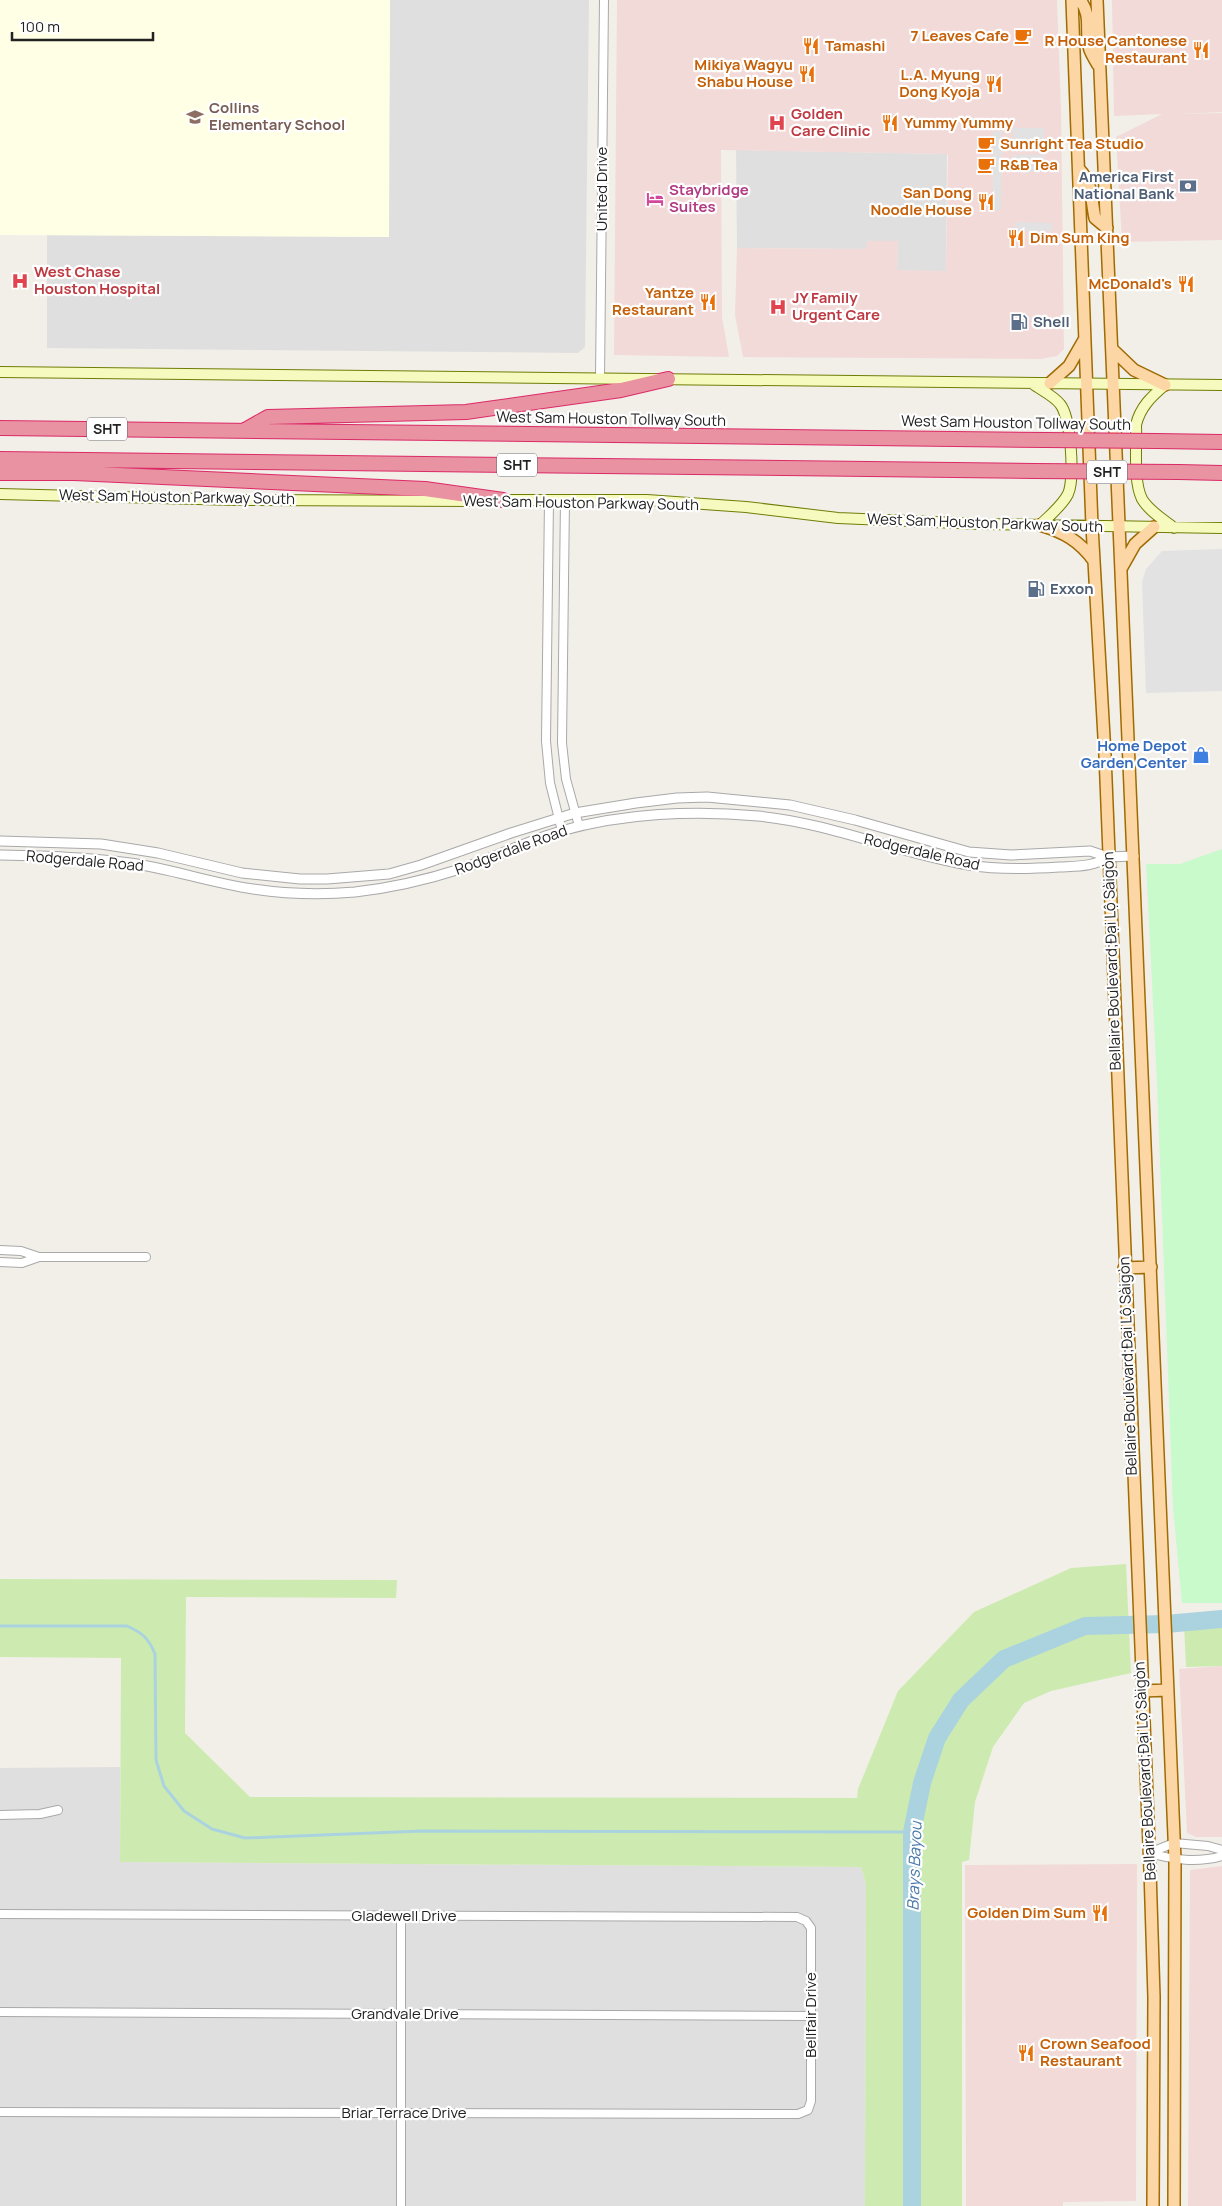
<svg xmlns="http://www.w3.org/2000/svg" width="1222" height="2206" viewBox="0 0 1222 2206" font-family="Manrope,sans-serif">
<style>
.residential{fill:#e0dfdf}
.commercial{fill:#f2dad9}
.education{fill:#ffffe5}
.grass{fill:#cdebb0}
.park{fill:#c8facc}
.parking{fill:#e2e2e2}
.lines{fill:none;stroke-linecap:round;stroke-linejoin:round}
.stream{stroke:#aad3df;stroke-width:3}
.river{stroke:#aad3df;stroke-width:18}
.minor-casing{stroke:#a9a9a9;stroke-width:10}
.tertiary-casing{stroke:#a9a9a9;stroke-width:11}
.secondary-casing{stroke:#707d05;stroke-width:12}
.primary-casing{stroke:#a06b00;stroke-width:14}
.motorway-casing{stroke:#dc2a67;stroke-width:16}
.minor{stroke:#fff;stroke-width:8}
.tertiary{stroke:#fff;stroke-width:9}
.secondary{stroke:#f7fabf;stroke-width:10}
.primary{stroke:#fcd6a4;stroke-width:11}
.motorway{stroke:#e892a2;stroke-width:14}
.motorway-bridge-casing{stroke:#dc2a67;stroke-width:16;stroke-linecap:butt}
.motorway-bridge{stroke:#e892a2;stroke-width:14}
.labels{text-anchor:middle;stroke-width:4.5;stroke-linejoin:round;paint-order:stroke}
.shield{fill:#fff;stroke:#646464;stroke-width:1}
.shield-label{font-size:14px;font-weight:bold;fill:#222}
.food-label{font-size:15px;font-weight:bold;fill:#c56008;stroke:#fff;text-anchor:end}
.education-label{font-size:15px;font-weight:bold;fill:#785e54;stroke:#fff;text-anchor:start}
.health-label{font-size:15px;font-weight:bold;fill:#be3a42;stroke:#fff;text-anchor:start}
.service-label{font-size:15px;font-weight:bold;fill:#4e5e75;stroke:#fff;text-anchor:start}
.street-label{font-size:15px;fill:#222;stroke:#fff}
.hotel-label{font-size:15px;font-weight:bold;fill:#b23c85;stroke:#fff;text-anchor:start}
.shop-label{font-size:15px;font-weight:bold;fill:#366cbe;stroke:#fff;text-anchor:end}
.water-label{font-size:16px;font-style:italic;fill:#4a7aab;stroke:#fff}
</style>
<rect width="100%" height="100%" fill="#f2efe9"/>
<path class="residential" d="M390 0H589L585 347 578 353 47 348V235L388 237Z
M736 150 947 154 946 272 897 270 898 241 866 249 737 248Z
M120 1767V1862L861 1867 866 1885 865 2206H0V1768Z"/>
<path class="commercial" d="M617 0H1057L1061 109 1064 349 1057 356 1041 359 743 357 735 315 737 248 866 249 867 241H898L897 270 946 271 948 154 721 150 722 317 729 357 614 355Z
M1112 0H1222V112L1181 114 1222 113V240L1122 242 1116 137 1162 114 1114 116Z
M1222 1666V1837H1196L1187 1833 1179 1669Z
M1137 1864 1136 2201 1063 2202V2206H966L965 1865Z
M1222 1866V2206H1188L1190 1870Z"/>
<path class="education" d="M0 0H390L389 237 0 235Z"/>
<path class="grass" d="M1126 1564 1131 1673 1051 1691 1024 1703 993 1747 975 1802 969 1860 962 1862V2206H865L866 1885 861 1867 120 1862 121 1658 0 1657V1579L397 1580 396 1598 186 1597 185 1733 250 1797 857 1798 858 1789 898 1691 974 1612 1071 1568Z
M1222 1621V1666L1186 1667 1184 1623 1206 1624Z"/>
<path class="park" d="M1222 849V1603H1182L1173 1508 1157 1082 1146 864H1180Z"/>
<path class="parking" d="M1013 128H1044V145H1013Z
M993 131H1002L1001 210H993Z
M1013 155H1044L1043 172H1013Z
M1015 222 1052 223V231H1015Z
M1222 549V691L1146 693 1142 582 1146 569 1162 551Z"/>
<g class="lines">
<path class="stream" d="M0 1626H127C143 1633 149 1639 155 1654L156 1760 164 1786 184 1811 212 1829 245 1838 422 1831 912 1832"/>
<path class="river" d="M912 2206V1832L922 1783 937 1738 961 1700 1004 1659 1085 1626 1166 1624 1222 1619"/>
<g class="minor-casing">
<path id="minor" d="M600 378 604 0
M549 500 546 741 550 783 562 831
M565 500 562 743 566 779 579 826
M0 1250 21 1251 39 1257
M0 1262 22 1263 39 1257H146
M0 1815 40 1814 58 1810
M1149 1853 1174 1843 1208 1846 1222 1850
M1149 1853C1174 1860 1197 1863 1222 1856
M0 1914 797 1917 806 1921 811 1928V2101L808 2110 798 2114 0 2112
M0 2012 811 2016
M401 2206V1916"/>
</g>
<g class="tertiary-casing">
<path id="tertiary" d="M0 841 101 844 158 853 242 873 300 879H327L389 874 421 865 511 833 575 813 636 803 677 798 707 797 790 805 855 820 969 852 1011 855 1090 851 1108 857 1134 856
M0 855C43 856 88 857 130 863 172 869 211 883 253 889 286 894 321 895 355 892 390 888 426 880 460 869 494 858 526 841 561 831 623 813 694 810 758 816 830 823 897 853 968 865 998 870 1029 869 1059 867 1077 866 1093 867 1108 857"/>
</g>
<g class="secondary-casing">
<path id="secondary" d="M0 372 1222 385
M1033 384C1041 390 1054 396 1060 404 1071 417 1075 479 1068 494 1062 506 1049 516 1040 525
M1165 385C1152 396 1140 407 1136 425 1137 445 1133 481 1142 499 1149 511 1163 519 1174 528
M0 494 237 500 474 501
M496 500H647L746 507 838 518 981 524 1222 528"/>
</g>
<g class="primary-casing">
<path id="primary" d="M1072 0 1092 526 1105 755 1150 1870 1154 1997 1153 2206
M1080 0C1093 16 1084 32 1090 50 1092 55 1095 60 1098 65
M1097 0 1175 1860 1174 2206
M1079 169C1093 184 1091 199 1095 218L1107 228
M1112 349 1134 370 1165 385
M1050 383 1069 366 1084 340
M1040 525C1063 532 1079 540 1094 561
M1122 567 1135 544 1154 527
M1124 1268 1151 1267
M1142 1691 1168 1690"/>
</g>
<g class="motorway-casing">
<path id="motorway" d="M0 428 1046 440
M245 430 268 417 466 412 621 390 668 379
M1157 441 1222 442
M0 459 1034 471
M1179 472 1222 473
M0 473H74L425 489 503 500"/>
</g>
<use href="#minor" class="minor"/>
<use href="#tertiary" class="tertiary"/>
<use href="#secondary" class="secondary"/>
<use href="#primary" class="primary"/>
<use href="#motorway" class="motorway"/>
<g class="motorway-bridge-casing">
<path id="motorway-bridge" d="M1046 440 1157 441
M1034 471 1179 472"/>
</g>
<use href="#motorway-bridge" class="motorway-bridge"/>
</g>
<defs>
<g id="cafe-bare" transform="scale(1.35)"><path d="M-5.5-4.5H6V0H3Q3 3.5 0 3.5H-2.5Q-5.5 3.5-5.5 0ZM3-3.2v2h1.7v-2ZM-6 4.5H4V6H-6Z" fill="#e8710a" stroke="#fff" stroke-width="2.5" paint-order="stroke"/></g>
<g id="restaurant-bare" transform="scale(1.35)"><path d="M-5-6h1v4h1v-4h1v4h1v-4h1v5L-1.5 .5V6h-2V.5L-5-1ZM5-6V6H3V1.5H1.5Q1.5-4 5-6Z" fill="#e8710a" stroke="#fff" stroke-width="2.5" paint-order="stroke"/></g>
<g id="school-bare" transform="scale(1.35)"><path d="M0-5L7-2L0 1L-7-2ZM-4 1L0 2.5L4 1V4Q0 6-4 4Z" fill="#8d6e63" stroke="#fff" stroke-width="2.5" paint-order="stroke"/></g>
<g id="hospital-bare" transform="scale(1.35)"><path d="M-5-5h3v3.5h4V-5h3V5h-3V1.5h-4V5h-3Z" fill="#e0444e" stroke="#fff" stroke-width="2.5" paint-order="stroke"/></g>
<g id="bank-bare" transform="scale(1.35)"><path d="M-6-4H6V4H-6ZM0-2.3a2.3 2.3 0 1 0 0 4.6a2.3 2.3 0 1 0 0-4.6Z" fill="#5c6f8a" stroke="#fff" stroke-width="2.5" paint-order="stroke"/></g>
<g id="hotel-bare" transform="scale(1.35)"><path d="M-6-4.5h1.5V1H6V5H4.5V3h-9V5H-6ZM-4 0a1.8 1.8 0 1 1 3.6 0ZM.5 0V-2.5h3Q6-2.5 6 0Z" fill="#d1479c" stroke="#fff" stroke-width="2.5" paint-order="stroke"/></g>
<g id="fuel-bare" transform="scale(1.35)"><path d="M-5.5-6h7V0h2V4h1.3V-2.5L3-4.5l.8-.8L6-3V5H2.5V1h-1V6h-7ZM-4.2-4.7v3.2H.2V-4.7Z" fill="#5c6f8a" stroke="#fff" stroke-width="2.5" paint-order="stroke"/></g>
<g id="shop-bare" transform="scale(1.35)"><path d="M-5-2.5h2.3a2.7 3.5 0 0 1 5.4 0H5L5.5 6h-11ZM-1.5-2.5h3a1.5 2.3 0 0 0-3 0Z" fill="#3f7fe0" stroke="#fff" stroke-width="2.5" paint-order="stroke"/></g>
</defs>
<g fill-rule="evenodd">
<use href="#cafe-bare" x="1023" y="36"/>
<use href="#restaurant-bare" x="811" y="46"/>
<use href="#restaurant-bare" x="1201" y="50"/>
<use href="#restaurant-bare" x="807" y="74"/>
<use href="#restaurant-bare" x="994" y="84"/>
<use href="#school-bare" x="195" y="117"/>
<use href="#hospital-bare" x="777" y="123"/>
<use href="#restaurant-bare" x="890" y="123"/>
<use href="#cafe-bare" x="986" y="144"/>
<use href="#cafe-bare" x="986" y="165"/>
<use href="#bank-bare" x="1188" y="186"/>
<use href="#hotel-bare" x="655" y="199"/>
<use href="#restaurant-bare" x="986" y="202"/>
<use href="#restaurant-bare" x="1016" y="238"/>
<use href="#hospital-bare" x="20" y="281"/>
<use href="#restaurant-bare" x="1186" y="284"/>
<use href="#restaurant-bare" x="708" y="302"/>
<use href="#hospital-bare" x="778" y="307"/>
<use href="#fuel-bare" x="1019" y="322"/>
<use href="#fuel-bare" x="1036" y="589"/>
<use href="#shop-bare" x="1201" y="755"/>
<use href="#restaurant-bare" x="1100" y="1913"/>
<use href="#restaurant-bare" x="1026" y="2053"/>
</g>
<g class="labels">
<g class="shield">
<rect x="87" y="417.5" width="40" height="23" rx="4"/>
<rect x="497" y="453.5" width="40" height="23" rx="4"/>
<rect x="1087" y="460.5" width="40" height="23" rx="4"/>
</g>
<g class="shield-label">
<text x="107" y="434">SHT</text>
<text x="517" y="470">SHT</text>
<text x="1107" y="477">SHT</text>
</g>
<g class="food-label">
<text x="1009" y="41">7 Leaves Cafe</text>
<text x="1187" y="46">R House Cantonese<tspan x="1187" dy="17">Restaurant</tspan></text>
<text x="825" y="51" text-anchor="start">Tamashi</text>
<text x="793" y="70">Mikiya Wagyu<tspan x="793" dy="17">Shabu House</tspan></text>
<text x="980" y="80">L.A. Myung<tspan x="980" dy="17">Dong Kyoja</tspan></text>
<text x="904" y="128" text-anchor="start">Yummy Yummy</text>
<text x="1000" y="149" text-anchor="start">Sunright Tea Studio</text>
<text x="1000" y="170" text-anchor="start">R&amp;B Tea</text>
<text x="972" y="198">San Dong<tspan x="972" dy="17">Noodle House</tspan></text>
<text x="1030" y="243" text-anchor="start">Dim Sum King</text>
<text x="1172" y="289">McDonald's</text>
<text x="694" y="298">Yantze<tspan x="694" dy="17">Restaurant</tspan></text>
<text x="1086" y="1918">Golden Dim Sum</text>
<text x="1040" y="2049" text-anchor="start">Crown Seafood<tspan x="1040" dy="17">Restaurant</tspan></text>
</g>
<g class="education-label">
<text x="209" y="113">Collins<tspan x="209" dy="17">Elementary School</tspan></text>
</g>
<g class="health-label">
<text x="791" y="119">Golden<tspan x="791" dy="17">Care Clinic</tspan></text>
<text x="34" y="277">West Chase<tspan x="34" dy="17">Houston Hospital</tspan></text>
<text x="792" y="303">JY Family<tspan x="792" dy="17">Urgent Care</tspan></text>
</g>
<g class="service-label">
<text x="1174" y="182" text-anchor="end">America First<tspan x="1174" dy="17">National Bank</tspan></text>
<text x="1033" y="327">Shell</text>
<text x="1050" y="594">Exxon</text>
</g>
<g class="street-label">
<text transform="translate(602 189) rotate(-90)" y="5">United Drive</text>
<text transform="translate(611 419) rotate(1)" y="5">West Sam Houston Tollway South</text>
<text transform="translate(1016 423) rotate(1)" y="5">West Sam Houston Tollway South</text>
<text transform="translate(177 497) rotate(1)" y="5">West Sam Houston Parkway South</text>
<text transform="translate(581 503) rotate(1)" y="5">West Sam Houston Parkway South</text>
<text transform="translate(985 523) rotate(2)" y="5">West Sam Houston Parkway South</text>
<text transform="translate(511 850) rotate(-20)" y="5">Rodgerdale Road</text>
<text transform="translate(922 852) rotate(13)" y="5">Rodgerdale Road</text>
<text transform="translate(85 861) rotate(5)" y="5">Rodgerdale Road</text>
<text transform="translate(1112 961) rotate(-92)" y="5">Bellaire Boulevard;Đại Lộ Sàigòn</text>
<text transform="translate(1128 1366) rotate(-92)" y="5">Bellaire Boulevard;Đại Lộ Sàigòn</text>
<text transform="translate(1145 1771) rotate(-93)" y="5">Bellaire Boulevard;Đại Lộ Sàigòn</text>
<text x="404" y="1921">Gladewell Drive</text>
<text x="405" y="2019">Grandvale Drive</text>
<text transform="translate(811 2015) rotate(-90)" y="5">Bellfair Drive</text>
<text x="404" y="2118">Briar Terrace Drive</text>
</g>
<g class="hotel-label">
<text x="669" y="195">Staybridge<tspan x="669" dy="17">Suites</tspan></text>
</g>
<g class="shop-label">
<text x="1187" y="751">Home Depot<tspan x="1187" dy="17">Garden Center</tspan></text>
</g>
<g class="water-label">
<text transform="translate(914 1866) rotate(-88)" y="6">Brays Bayou</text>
</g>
</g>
<path d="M12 32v8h141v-8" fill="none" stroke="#222222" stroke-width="2.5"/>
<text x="20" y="32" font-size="15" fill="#222222" stroke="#ffffff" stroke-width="4" paint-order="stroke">100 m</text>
</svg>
